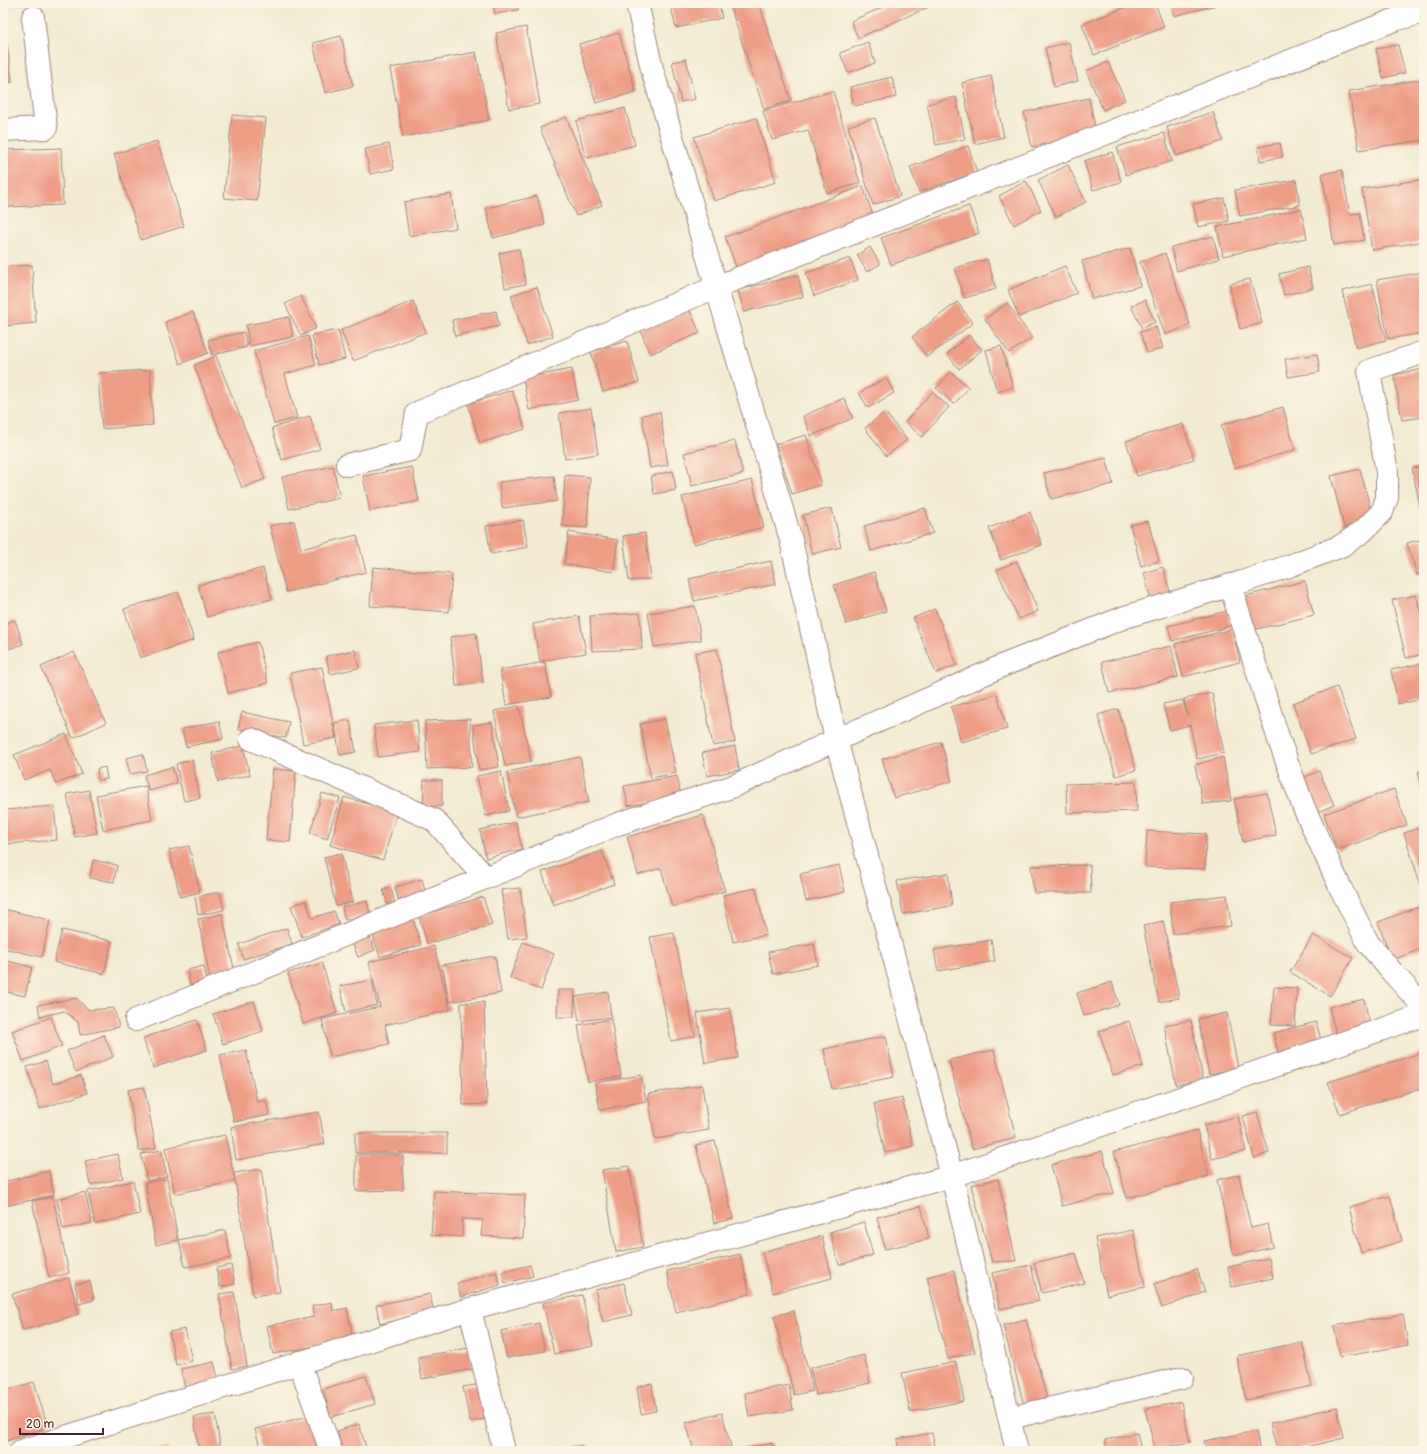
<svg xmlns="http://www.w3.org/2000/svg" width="1427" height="1454" viewBox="0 0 1427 1454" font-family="Pangolin,sans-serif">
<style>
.building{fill:#ee9e87}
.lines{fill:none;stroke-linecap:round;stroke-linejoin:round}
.minor-casing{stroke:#9e857e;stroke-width:24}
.minor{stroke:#fff;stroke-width:22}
</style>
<rect width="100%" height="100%" fill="#fcf5e5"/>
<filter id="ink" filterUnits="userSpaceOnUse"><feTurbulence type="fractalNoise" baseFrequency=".025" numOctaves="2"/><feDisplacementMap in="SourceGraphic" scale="8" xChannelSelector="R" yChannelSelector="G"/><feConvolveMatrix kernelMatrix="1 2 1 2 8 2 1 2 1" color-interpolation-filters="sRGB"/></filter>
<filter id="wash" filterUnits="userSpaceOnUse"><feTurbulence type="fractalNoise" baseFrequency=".012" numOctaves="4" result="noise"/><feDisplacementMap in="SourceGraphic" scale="16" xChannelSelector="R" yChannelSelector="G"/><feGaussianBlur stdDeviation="0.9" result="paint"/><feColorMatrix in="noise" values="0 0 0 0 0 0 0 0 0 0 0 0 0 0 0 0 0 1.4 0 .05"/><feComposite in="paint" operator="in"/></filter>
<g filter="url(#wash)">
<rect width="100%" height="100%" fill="#f2ebd1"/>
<g id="blocks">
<path class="building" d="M3 3H29V4L3 5Z
M493 3H517L518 10 495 14Z
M670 3H719L722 18 676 28Z
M729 3H759L791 101 764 109Z
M893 3H930L931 6 858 38 851 21Z
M1137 3H1155L1164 27 1094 55 1082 24Z
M1170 3H1220V4L1174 16Z
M526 27 540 104 509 109 496 33Z
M3 28H5L12 82 3 83Z
M619 33 636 92 596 103 579 44Z
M341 36 353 86 325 93 313 43Z
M868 42 875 63 848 73 840 53Z
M1069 42 1078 81 1054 87 1045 48Z
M1398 45 1405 73 1383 78 1376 49Z
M476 52 489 120 403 137 390 68Z
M686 59 695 99 681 102 672 62Z
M1108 62 1125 100 1103 110 1086 71Z
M991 76 1004 137 975 144 962 83Z
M892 77 896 97 854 106 850 87Z
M1424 79V140L1359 150 1349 91Z
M833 91 860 183 827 193 808 130 772 140 763 111Z
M956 97 965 139 936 145 927 104Z
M1089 98 1096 132 1032 147 1024 112Z
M625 108 635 145 586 158 576 121Z
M1213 112 1223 141 1176 156 1167 127Z
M232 115 266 118 257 201 224 198Z
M566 117 602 205 576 216 540 128Z
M756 118 776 182 714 201 694 137Z
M875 118 900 196 873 205 848 126Z
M1164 133 1172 161 1126 175 1117 147Z
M157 141 184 226 141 240 114 154Z
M1280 143 1283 157 1260 161 1258 147Z
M389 144 394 169 370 174 365 149Z
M968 146 977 172 919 192 910 167Z
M61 148 63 205 3 207V150Z
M1112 152 1121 182 1093 190 1084 161Z
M1068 165 1086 202 1056 217 1038 180Z
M1342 170 1350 214 1360 213 1364 240 1334 245 1322 174Z
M1424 179V241L1372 250 1362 189Z
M1296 180 1300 205 1240 216 1235 190Z
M1026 181 1041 210 1014 225 999 196Z
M863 186 875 221 738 272 725 237Z
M451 194 456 228 409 236 404 202Z
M537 196 545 225 493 238 486 208Z
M1224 198 1229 221 1198 227 1193 204Z
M969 206 979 233 891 265 881 238Z
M1301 209 1307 238 1223 256 1217 227Z
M1213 236 1219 259 1177 271 1171 247Z
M870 247 880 264 867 272 857 255Z
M1130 248 1140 286 1092 299 1082 261Z
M519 249 526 284 505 288 499 253Z
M1165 253 1190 325 1165 335 1140 262Z
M850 258 858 280 814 296 806 273Z
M987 259 996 289 964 298 955 268Z
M32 265 36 323 3 326V267Z
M1065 266 1077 293 1019 317 1008 290Z
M1308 267 1313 288 1284 295 1279 274Z
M1424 272V333L1388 339 1377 280Z
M798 275 803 297 744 312 738 290Z
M1250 279 1262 323 1240 329 1229 284Z
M1372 284 1386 340 1356 348 1342 291Z
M537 287 553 336 527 345 511 295Z
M301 296 316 328 301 336 285 304Z
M1145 300 1155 322 1142 328 1131 306Z
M413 301 426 332 353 361 341 330Z
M957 302 973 323 927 357 912 337Z
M1007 303 1032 338 1009 353 985 319Z
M689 309 700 333 650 354 640 329Z
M496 311 499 326 455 336 452 320Z
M193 312 208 353 180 364 165 322Z
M289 317 293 337 249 346 246 325Z
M1156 327 1163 348 1147 353 1140 332Z
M338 330 345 359 319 365 312 335Z
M244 332 247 347 212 355 208 340Z
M969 335 982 350 959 369 947 354Z
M308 336 316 365 285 374 297 418 274 424 254 351Z
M627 341 639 382 603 392 591 352Z
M1001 346 1013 387 997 392 986 350Z
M1317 354 1320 372 1288 377 1285 359Z
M216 356 265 479 242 488 194 365Z
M572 369 578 400 529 410 523 378Z
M1424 369V417L1402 420 1394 375Z
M150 370 153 425 102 429 98 373Z
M951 372 969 388 954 404 936 388Z
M886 378 894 393 868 408 859 393Z
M512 390 525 429 480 443 468 404Z
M932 392 949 407 922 437 905 422Z
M844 398 853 418 811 436 803 416Z
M1283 407 1295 450 1234 468 1221 425Z
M591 408 598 454 565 459 559 413Z
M660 412 668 465 650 468 642 415Z
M885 412 907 440 886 456 865 428Z
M310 416 320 449 282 460 272 428Z
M1183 424 1194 459 1137 476 1126 441Z
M806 435 821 485 792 494 776 444Z
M735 441 743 474 692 486 684 453Z
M1106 458 1113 484 1051 499 1044 473Z
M333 466 340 498 289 509 282 477Z
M1424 466V521H1423L1412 468Z
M412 467 419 501 370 511 363 476Z
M1360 469 1373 519 1344 527 1331 476Z
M673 471 676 490 654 494 651 476Z
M565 475 590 477 587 528 562 526Z
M554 476 557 501 502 508 499 482Z
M752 480 764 527 694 544 682 497Z
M832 508 841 547 812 554 803 515Z
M925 508 933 533 871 551 864 526Z
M1030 512 1042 545 1001 560 989 528Z
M523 520 528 547 491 554 486 526Z
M294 521 301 549 357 535 366 572 286 592 270 526Z
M1148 521 1159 561 1141 566 1130 525Z
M569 532 618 540 613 572 564 564Z
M645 533 651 579 629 581 623 536Z
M1424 539V573L1417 575 1407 543Z
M771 561 776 584 694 601 689 579Z
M1017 561 1038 611 1019 619 997 570Z
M373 567 452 574 449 612 370 606Z
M1163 567 1171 595 1151 600 1144 573Z
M263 568 272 599 207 617 198 585Z
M874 572 886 611 846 624 834 585Z
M1305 581 1314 615 1253 630 1245 596Z
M178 592 194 640 140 658 124 609Z
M1416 595 1424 629V654L1406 658 1392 600Z
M695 606 701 640 654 647 648 613Z
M935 609 957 665 936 673 913 618Z
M1227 611 1231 626 1172 641 1168 626Z
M640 613 642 649 592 651 590 616Z
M579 616 586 653 540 661 533 624Z
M15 620 23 644 3 651V624Z
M1232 629 1240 662 1183 677 1175 644Z
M476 633 483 683 456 686 450 637Z
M258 642 268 683 228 693 218 652Z
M1171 646 1178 677 1109 693 1102 662Z
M717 649 735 742 713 746 695 653Z
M355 650 359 668 330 674 326 656Z
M74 652 106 723 73 738 41 667Z
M545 662 551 697 506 705 500 670Z
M1424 663V699L1398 704 1391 670Z
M322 667 336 738 303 744 290 673Z
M1337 687 1356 739 1311 754 1293 703Z
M1212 693 1224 753 1197 759 1190 725 1170 730 1163 704 1183 700 1187 715 1184 699Z
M997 694 1007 729 961 742 951 707Z
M519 706 531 761 505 766 494 711Z
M1118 709 1136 770 1116 776 1098 715Z
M242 712 289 722 286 738 238 729Z
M470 719 472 767 427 769 425 721Z
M665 719 676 773 651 778 640 724Z
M350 720 356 752 340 755 334 723Z
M417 720 420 752 378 757 374 725Z
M219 721 223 739 186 747 182 729Z
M492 722 499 767 479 770 473 725Z
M66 734 82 774 56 784 50 770 24 780 14 755Z
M941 742 952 781 894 798 882 759Z
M243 746 250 775 218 782 212 753Z
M735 746 739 770 707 776 702 753Z
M143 754 147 771 130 774 126 758Z
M580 757 589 802 516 817 507 772Z
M1223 757 1231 801 1203 804 1195 765Z
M192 760 200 798 184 801 176 764Z
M105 767 107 779 98 780 97 769Z
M172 767 177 783 149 791 144 775Z
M273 769 296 771 290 842 266 840Z
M1424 770V795H1423L1418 772Z
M501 771 509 811 486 816 477 776Z
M1319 771 1334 805 1313 814 1299 780Z
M677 776 681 796 628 806 624 786Z
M424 780H442V806H423Z
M1136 782 1137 811 1067 813 1066 784Z
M146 786 152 820 103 830 96 795Z
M1394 789 1407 825 1337 850 1324 814Z
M89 790 97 833 75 837 67 794Z
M322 793 340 798 327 839 310 833Z
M1267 793 1276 835 1243 842 1234 799Z
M344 797 397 812 383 860 330 845Z
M54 806 57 840 7 844 5 810Z
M703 815 725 891 672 907 661 868 638 875 627 837Z
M516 822 522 849 486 858 480 830Z
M1424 826V885L1421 886 1404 833Z
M1147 831 1206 834 1205 869 1145 867Z
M189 846 200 892 180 897 169 850Z
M602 851 614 884 553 905 542 872Z
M341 853 353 902 336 906 324 857Z
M93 860 117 865 114 882 90 878Z
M839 865 845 892 806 901 800 874Z
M1090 865 1091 893H1034L1031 866Z
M948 873 952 906 903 914 897 881Z
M422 879 426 894 399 902 395 887Z
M391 888 395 904 388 906 383 890Z
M520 888 527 937 508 939 501 890Z
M756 888 766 935 733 942 723 895Z
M220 892 224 910 198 915 195 897Z
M1227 895 1231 926 1173 934 1170 902Z
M483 897 492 925 427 944 419 916Z
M306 901 312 918 334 911 339 924 302 937 291 906Z
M367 901 370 914 345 920 342 907Z
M1424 905V948L1392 960 1378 922Z
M3 909 50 920 42 957 3 948Z
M222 914 235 973 210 979 198 919Z
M413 919 421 945 380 957 372 932Z
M1163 921 1179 998 1159 1002 1143 926Z
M287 928 292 944 243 959 239 944Z
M62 930 112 941 104 974 54 962Z
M674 933 695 1036 671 1041 650 937Z
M369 935 375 950 358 957 352 942Z
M1313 935 1353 958 1330 996 1290 972Z
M991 940 995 961 938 971 934 950Z
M523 942 554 954 541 990 510 978Z
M814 944 818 965 773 974 768 952Z
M434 946 450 1010 385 1025 389 1044 330 1057 322 1019 380 1007 369 962Z
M495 956 501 993 449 1002 442 965Z
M3 960 32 967 25 996 3 991Z
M322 963 337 1013 303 1024 288 973Z
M204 966 207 981 190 985 187 970Z
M372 980 377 1005 346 1012 340 986Z
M1112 982 1119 1005 1084 1016 1077 993Z
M1274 987 1297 988 1295 1026 1271 1025Z
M558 990H575L574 1017H557Z
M608 992 611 1017 579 1021 575 997Z
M76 998 89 1010 114 1008 119 1027 80 1035 78 1022 64 1011 40 1017 38 1005Z
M1364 999 1370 1025 1336 1033 1329 1007Z
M254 1001 263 1031 223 1044 213 1014Z
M484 1002 487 1104 463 1105 461 1003Z
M730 1008 738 1058 705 1063 697 1013Z
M1227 1013 1238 1068 1209 1074 1198 1019Z
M51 1017 62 1046 23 1061 12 1031Z
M611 1019 621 1076 588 1082 578 1025Z
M197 1020 207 1050 153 1068 143 1038Z
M1191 1020 1203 1079 1176 1085 1164 1025Z
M1129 1021 1143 1066 1113 1075 1099 1031Z
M1316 1022 1322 1044 1279 1056 1273 1033Z
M104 1035 113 1057 76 1072 67 1051Z
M886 1036 894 1077 832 1089 824 1049Z
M246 1050 257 1102 266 1100 269 1115 234 1122 220 1055Z
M994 1050 1016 1138 972 1149 949 1060Z
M1424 1052V1087L1340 1114 1328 1082Z
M46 1061 53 1084 81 1075 87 1093 40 1109 27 1067Z
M641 1075 646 1101 600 1110 595 1083Z
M702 1085 709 1130 655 1139 648 1094Z
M144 1087 156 1148 139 1151 128 1090Z
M902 1098 913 1146 885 1153 874 1104Z
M319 1112 325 1144 236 1160 231 1127Z
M1257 1112 1269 1153 1254 1158 1243 1116Z
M1238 1116 1246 1151 1212 1159 1204 1125Z
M1197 1130 1209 1176 1127 1198 1114 1152Z
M355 1133H447V1153H355Z
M225 1135 235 1181 175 1194 165 1148Z
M715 1141 733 1219 714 1223 696 1145Z
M161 1150 167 1177 147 1181 141 1154Z
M1102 1151 1114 1193 1062 1206 1051 1165Z
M118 1154 123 1178 90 1185 85 1161Z
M356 1155H403V1190L356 1191Z
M629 1166 643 1247 616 1252 602 1170Z
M261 1169 280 1292 253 1296 234 1173Z
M49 1171 54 1195 5 1206 3 1195V1182Z
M1239 1175 1251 1228 1268 1224 1273 1247 1234 1256 1217 1180Z
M167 1179 178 1240 156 1245 145 1183Z
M998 1179 1016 1261 992 1262 971 1185Z
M133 1181 140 1214 95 1224 88 1191Z
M434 1191 525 1195 523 1238 481 1236 483 1220 462 1219V1237L431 1235Z
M85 1192 92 1223 63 1229 57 1199Z
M1390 1196 1402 1241 1361 1253 1349 1207Z
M53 1197 69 1273 49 1278 32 1201Z
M921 1206 929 1239 885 1249 877 1217Z
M864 1222 873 1255 839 1265 830 1232Z
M225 1230 231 1258 185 1267 179 1240Z
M1133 1230 1145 1287 1107 1295 1095 1238Z
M822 1236 832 1278 773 1293 762 1252Z
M1076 1253 1084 1283 1042 1293 1034 1263Z
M740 1254 750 1294 676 1312 667 1271Z
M1269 1258 1273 1278 1232 1287 1228 1267Z
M231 1265 235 1284 220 1287 216 1268Z
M530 1265 533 1276 505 1283 502 1272Z
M1031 1265 1039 1301 1000 1309 992 1273Z
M1197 1269 1205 1292 1162 1308 1154 1284Z
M954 1270 975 1352 948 1359 927 1277Z
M496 1272 500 1285 461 1297 457 1283Z
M69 1278 79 1314 23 1330 12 1294Z
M90 1281 94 1300 79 1304 75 1284Z
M624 1283 632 1315 603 1322 595 1290Z
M234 1292 247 1366 232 1369 219 1294Z
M430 1294 434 1313 380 1324 376 1305Z
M582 1295 593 1346 554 1354 543 1303Z
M332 1302 333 1311 347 1308 353 1339 273 1354 267 1326 314 1317 312 1306Z
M794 1311 813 1391 794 1395 774 1316Z
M1403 1314 1408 1345 1340 1357 1334 1326Z
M1026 1319 1048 1403 1025 1409 1003 1325Z
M539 1323 545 1351 507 1358 501 1331Z
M185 1329 192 1361 176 1365 169 1332Z
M1302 1342 1312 1386 1246 1400 1237 1356Z
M469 1348 473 1369 422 1379 418 1357Z
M864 1355 870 1383 816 1395 810 1368Z
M214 1362 219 1382 185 1389 181 1369Z
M956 1362 964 1401 910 1412 902 1373Z
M366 1376 375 1404 331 1417 323 1389Z
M34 1382 48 1427 3 1442V1391Z
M482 1384 489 1418 470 1422 463 1387Z
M652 1384 656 1411 641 1414 637 1387Z
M789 1385 793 1410 749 1417 745 1393Z
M1181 1402 1190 1442 1155 1449 1145 1409Z
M1337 1407 1344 1438 1289 1451H1277L1270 1423Z
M722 1413 731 1447 717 1451H694L686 1423Z
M215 1414 221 1451H199L194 1417Z
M309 1416 317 1451H261L255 1429Z
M359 1424 367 1451H343L337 1431Z
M1256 1431 1260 1451H1206L1204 1441Z
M932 1433 936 1451H899L897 1439Z
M1137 1433 1141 1451H1107L1105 1440Z
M772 1443 774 1451H736V1450Z
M582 1445 583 1451H557V1450Z
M494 1446 495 1451H473V1450Z
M168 1447 169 1451H155V1450Z"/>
</g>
</g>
<g filter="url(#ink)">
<use href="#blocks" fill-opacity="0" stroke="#9e857e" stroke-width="1"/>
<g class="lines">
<g class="minor-casing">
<path id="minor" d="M637 3 652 69 791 540 836 739 952 1176 1017 1451
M3 130 46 128 33 17
M347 465 410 450 417 413 716 287 1394 20 1424 12
M1230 585 1279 740 1304 808 1341 889 1368 943 1392 972 1424 1007
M251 739 434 820 485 877
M136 1020 618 824 731 787 1004 665 1125 617 1242 582 1289 566 1341 546 1362 532 1382 512 1387 498V472L1369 371 1424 352
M470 1309 504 1451
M299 1362 331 1451
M1009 1418 1182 1378
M21 1451 470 1309 952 1176 1424 1015"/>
</g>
<use href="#minor" class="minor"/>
</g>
</g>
<rect width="1427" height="1454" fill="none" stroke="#fcf5e5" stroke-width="16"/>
<path d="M20 1428v6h83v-6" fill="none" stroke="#4a1f2b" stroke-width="2"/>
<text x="26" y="1428" font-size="12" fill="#4a1f2b" stroke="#fcf5e5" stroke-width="3" paint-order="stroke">20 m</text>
</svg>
